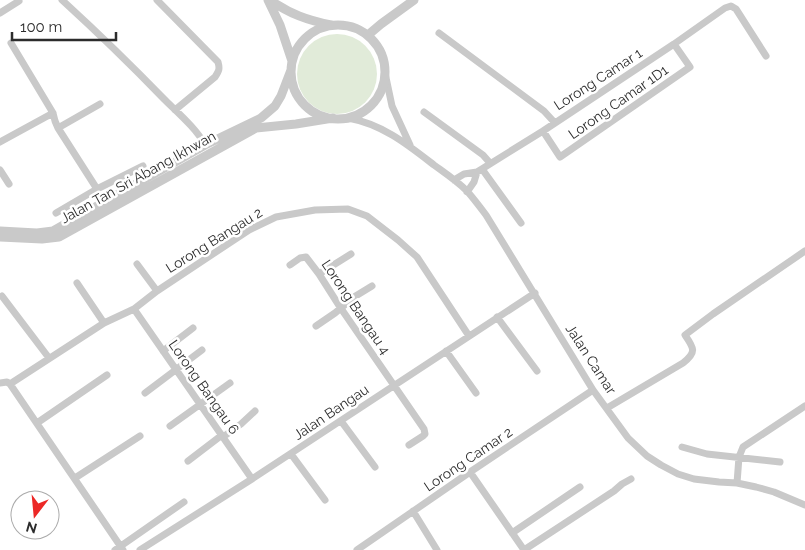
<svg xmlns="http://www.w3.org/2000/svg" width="805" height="550" viewBox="0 0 805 550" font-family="Raleway,sans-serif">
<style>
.green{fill:#e1ebd9}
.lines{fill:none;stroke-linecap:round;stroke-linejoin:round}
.minor{stroke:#c9c9c9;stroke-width:7}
.tertiary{stroke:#c9c9c9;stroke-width:9}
.labels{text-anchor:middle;stroke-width:5;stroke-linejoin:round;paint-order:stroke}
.street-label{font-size:14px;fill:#2c2c2c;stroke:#fff}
</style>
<rect width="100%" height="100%" fill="#fff"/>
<path class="green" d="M297 74a40 40 0 1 1 80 0a40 40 0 1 1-80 0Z"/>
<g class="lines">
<path class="minor" d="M62 0C97 32 131 65 164 99 177 112 197 129 205 145
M157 0 218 62C220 69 219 71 215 77L175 110
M0 13 19 1 18 0
M439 33 544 111 555 123
M11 43 53 113 55 121 58 128 97 189
M385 73 392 106 410 145
M424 112 483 155 490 163
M348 118C382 124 407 144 434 165 445 173 457 181 467 191 474 199 480 207 486 215L593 390 628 438 647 456 661 465 678 474 694 479 719 482 737 483 756 487 774 492 805 505
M58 128 100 104
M543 131 560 157 690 67 674 44
M0 142 53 113
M482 169 521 223
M0 170 9 184
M454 180 464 174 477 172 543 131 674 44 725 8 731 6 736 9 766 56
M467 192 474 182 477 172
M56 213 97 189 143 166
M137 264 157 291
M290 265 300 258 306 257 319 274 340 307 424 429 425 434 423 436 409 445
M319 274 351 254
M77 283 104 323
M2 296 49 358
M134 309 252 479
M497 317 537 371
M316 326 335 313 354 297 372 286
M163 351 193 328
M446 351 476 393
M0 383 7 382 10 384
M10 384 104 323 134 309 157 291 249 230 276 217 315 210 348 209 367 216 398 240 417 257 469 336
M10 384 123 550
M145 393 202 350
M607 408 683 363C697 352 694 348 685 335L713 314 805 251
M341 421 375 467
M37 423 107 375
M170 426 230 383
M223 437 241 424 255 411
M682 447 707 454 780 462
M291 454 325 500
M188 461 222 435
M470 472 524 550
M75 478 140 436
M737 483 739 457 743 447 805 406
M413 511 437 550
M512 533 580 487
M115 550 184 502
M140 550 252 479 535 293
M357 550 470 472 593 390
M524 550 614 491 622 484 631 479"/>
<path class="tertiary" d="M268 0 280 25 292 61
M270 0C290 14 307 20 331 25
M291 72a47 47 0 1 1 94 0a47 47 0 1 1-94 0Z
M368 35 381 24 414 0
M0 231 37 233 53 231 205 145 261 118 275 106 281 96 291 70
M0 237 42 239 59 237 256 128 296 124 333 118"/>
</g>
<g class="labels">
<g class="street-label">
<text transform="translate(598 79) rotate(-33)" y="5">Lorong Camar 1</text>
<text transform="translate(618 102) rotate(-35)" y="5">Lorong Camar 1D1</text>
<text transform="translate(138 177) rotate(-29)" y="5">Jalan Tan Sri Abang Ikhwan</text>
<text transform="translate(214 240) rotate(-32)" y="5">Lorong Bangau 2</text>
<text transform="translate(356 307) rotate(56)" y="5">Lorong Bangau 4</text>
<text transform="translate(591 359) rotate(57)" y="5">Jalan Camar</text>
<text transform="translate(204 387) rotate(55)" y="5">Lorong Bangau 6</text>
<text transform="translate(331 412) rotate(-34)" y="5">Jalan Bangau</text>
<text transform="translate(468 459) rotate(-34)" y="5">Lorong Camar 2</text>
</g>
</g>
<g transform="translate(35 515) rotate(196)"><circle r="24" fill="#ffffff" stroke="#ababab"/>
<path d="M0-4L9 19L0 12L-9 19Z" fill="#ec2826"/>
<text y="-8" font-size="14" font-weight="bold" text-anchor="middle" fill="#2c2c2c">N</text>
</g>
<path d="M12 32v8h104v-8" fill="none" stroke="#2c2c2c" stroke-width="2.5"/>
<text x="20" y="32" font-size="15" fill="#2c2c2c" stroke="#ffffff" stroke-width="4" paint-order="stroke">100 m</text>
</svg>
